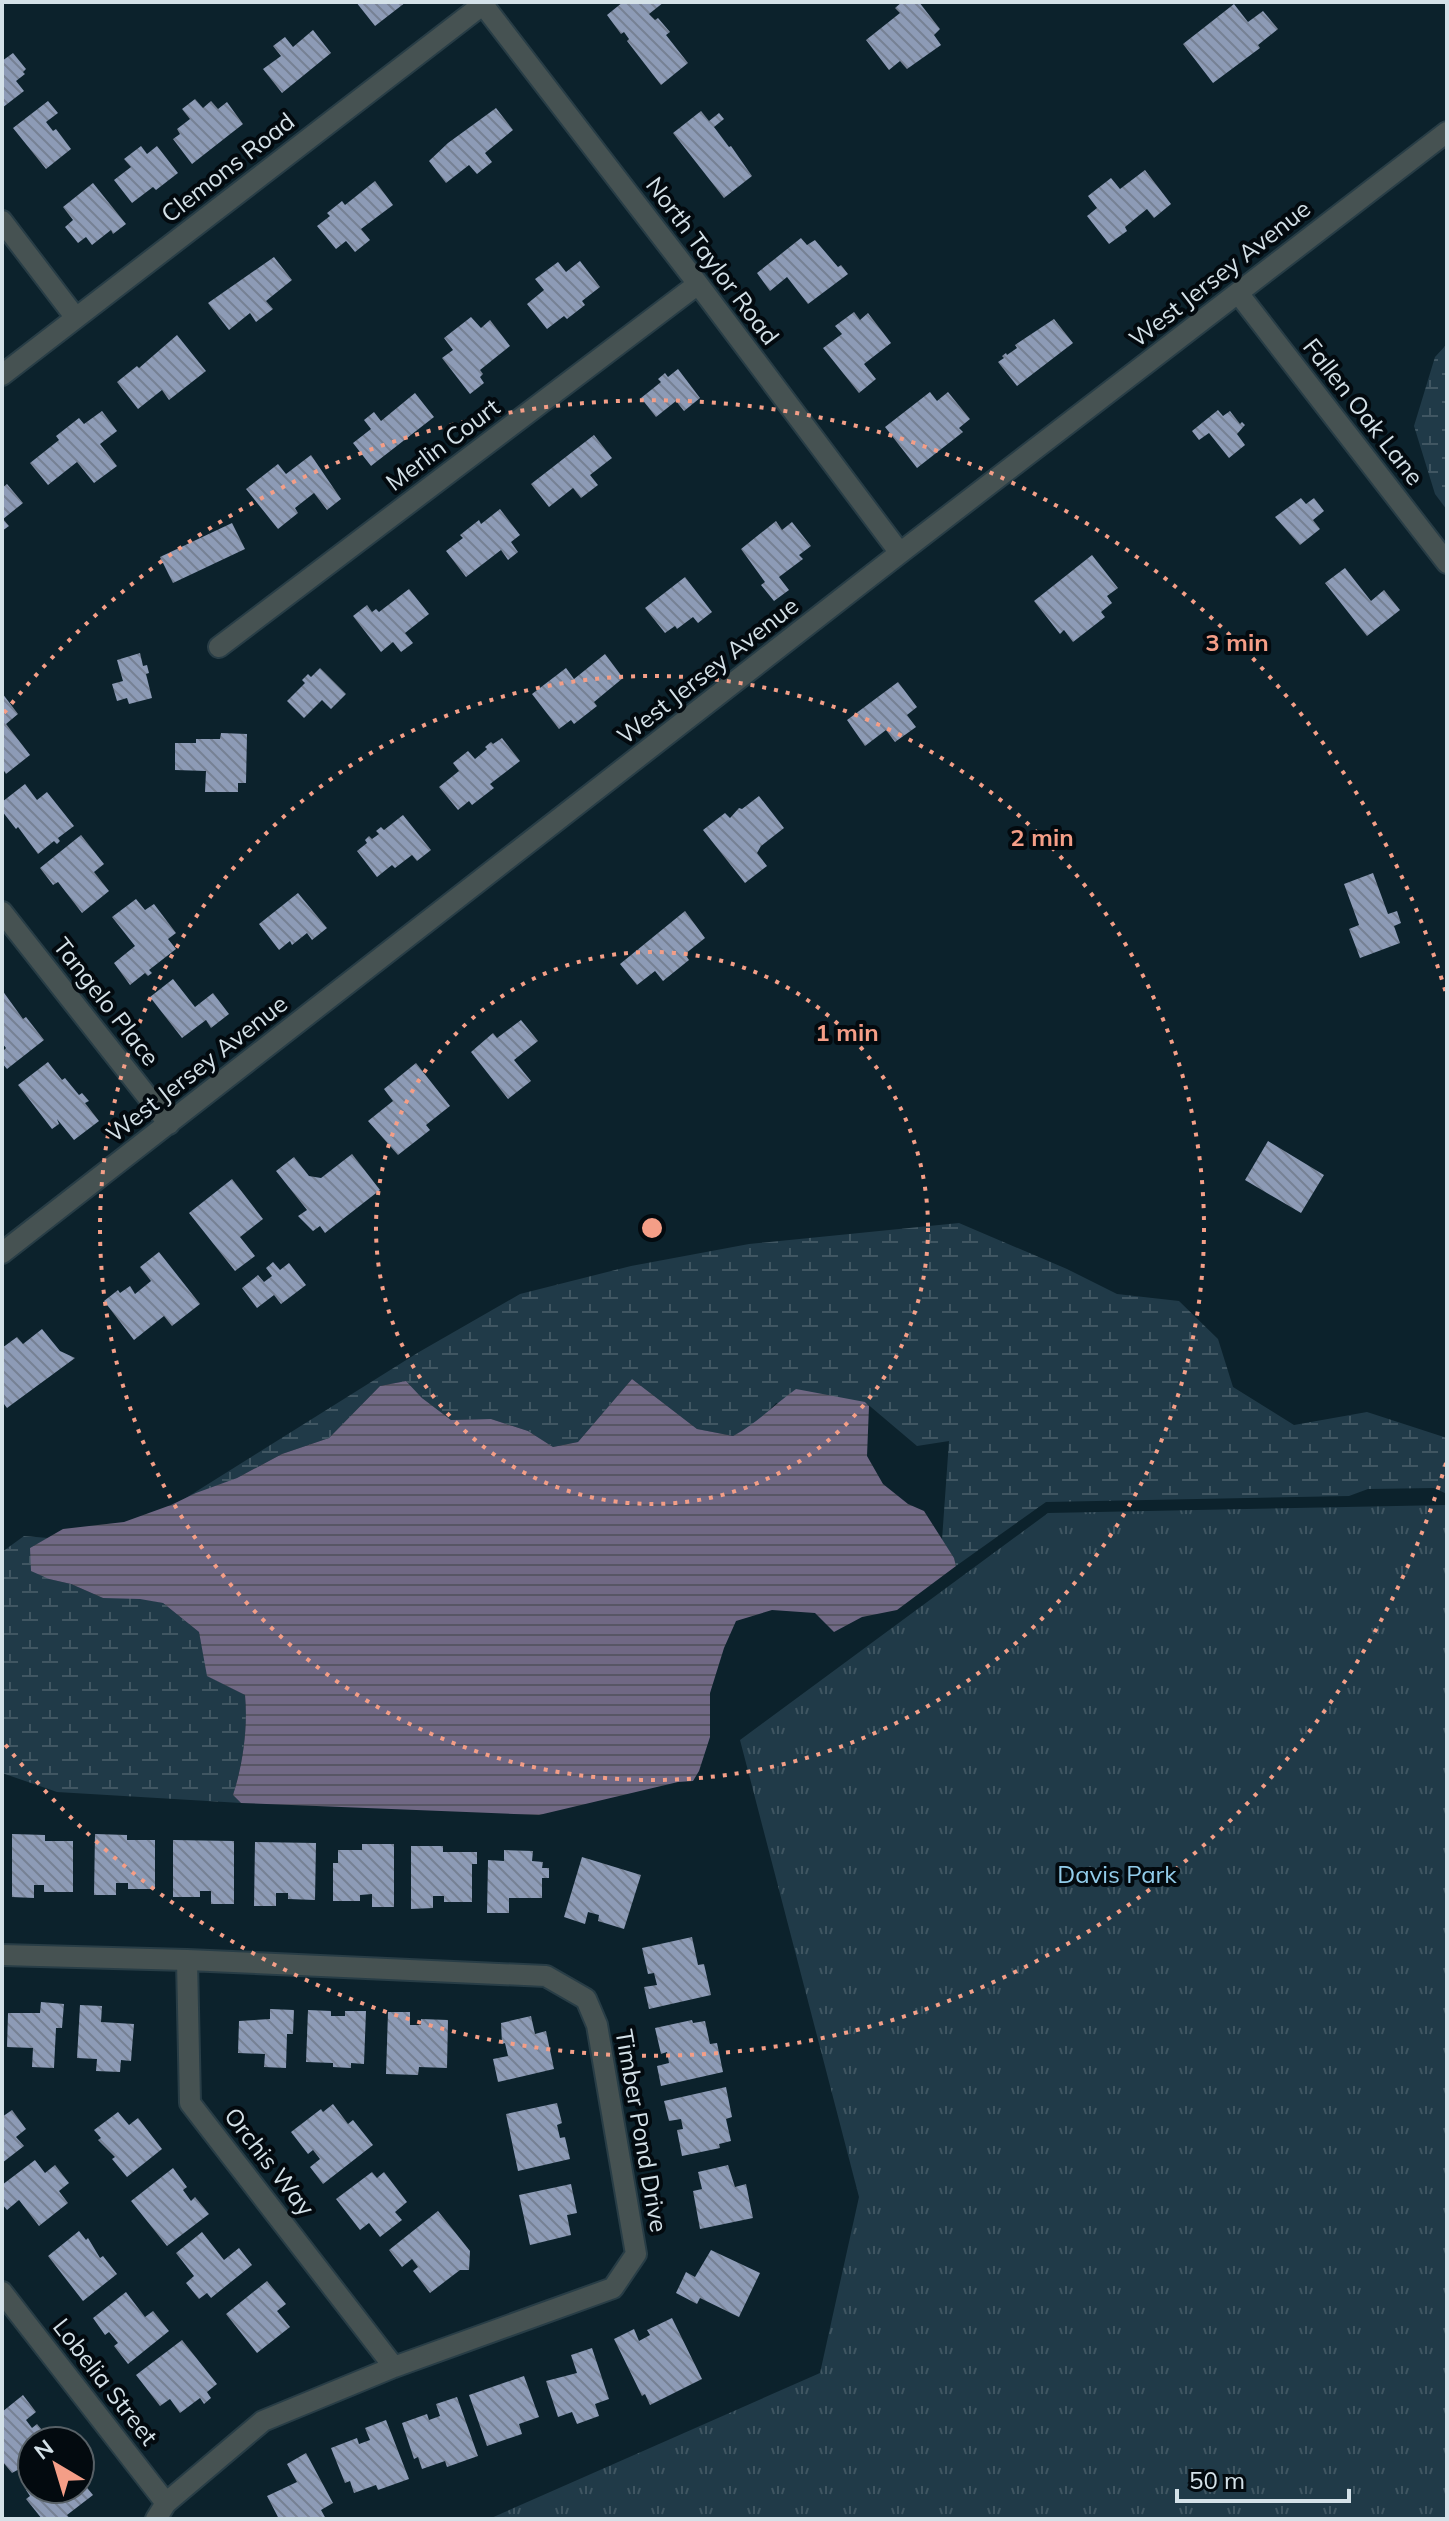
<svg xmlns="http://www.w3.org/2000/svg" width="1449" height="2521" viewBox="0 0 1449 2521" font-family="Mulish,sans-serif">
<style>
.wetland{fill:url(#wetland-marsh)}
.park{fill:url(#park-tufts)}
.water{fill:url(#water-rules)}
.building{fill:url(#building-back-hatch)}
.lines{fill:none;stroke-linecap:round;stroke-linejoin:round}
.street-casing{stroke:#283d46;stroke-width:24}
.street{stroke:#465252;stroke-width:20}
.ring{fill:none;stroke:#f49e87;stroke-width:4;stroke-dasharray:4 8}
.labels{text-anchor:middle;stroke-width:8;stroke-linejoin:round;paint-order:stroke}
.street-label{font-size:24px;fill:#d4e1e8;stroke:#030a0f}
.park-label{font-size:24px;fill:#92ccea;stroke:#030a0f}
.centre{fill:#f49e87;stroke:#030a0f;stroke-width:4}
.ring-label{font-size:24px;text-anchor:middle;font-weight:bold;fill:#f49e87;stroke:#030a0f;stroke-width:8;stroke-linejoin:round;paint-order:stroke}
</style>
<defs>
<pattern id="wetland-marsh" width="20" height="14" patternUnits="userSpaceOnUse" patternTransform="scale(2)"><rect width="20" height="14" fill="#203a48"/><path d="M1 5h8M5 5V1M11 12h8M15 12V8" fill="none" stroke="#405662"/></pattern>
<pattern id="park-tufts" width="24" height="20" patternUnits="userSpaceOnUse" patternTransform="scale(2)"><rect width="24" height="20" fill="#203a48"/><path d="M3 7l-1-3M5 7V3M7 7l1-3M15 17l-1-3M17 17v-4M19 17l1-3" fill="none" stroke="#405662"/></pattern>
<pattern id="water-rules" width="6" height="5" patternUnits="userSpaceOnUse" patternTransform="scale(2)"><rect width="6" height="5" fill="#706884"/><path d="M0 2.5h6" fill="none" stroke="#585665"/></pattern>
<pattern id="building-back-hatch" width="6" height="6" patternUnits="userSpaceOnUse" patternTransform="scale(2)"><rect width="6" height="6" fill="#8d9bb6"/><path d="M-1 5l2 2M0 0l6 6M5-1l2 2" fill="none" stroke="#768194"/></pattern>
</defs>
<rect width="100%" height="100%" fill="#0c222c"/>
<path class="wetland" d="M1447 344V510L1435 494 1414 426 1435 357Z
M959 1223 1067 1269 1117 1294 1179 1301 1218 1339 1233 1387 1294 1425 1367 1412 1447 1438V1494L1434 1488 1368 1489 1349 1496 1046 1502 956 1566 954 1558 942 1540 949 1441 917 1446 865 1402 776 1403 757 1423 733 1436 697 1429 632 1379 578 1442 553 1447 528 1431 491 1419 451 1420 422 1398 406 1381 380 1386 329 1438 282 1454 237 1478 181 1501 419 1352 520 1294 631 1266 749 1244Z
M24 1536 48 1538 30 1548 49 1579 71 1584 103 1598H140L163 1603 199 1632 208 1676 245 1695C248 1728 243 1763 233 1795L241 1803 57 1792 2 1773V1552Z"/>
<path class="park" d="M1447 1505V2519H489L820 2373 859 2197 740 1740 1048 1513Z"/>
<path class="water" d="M632 1379 697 1429 733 1436C757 1423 774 1405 796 1389L865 1402 869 1406 867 1456 883 1484 908 1504 924 1511 954 1558 956 1566 897 1610 862 1617 834 1632 815 1613 772 1610 736 1621 724 1648 710 1693V1737L699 1771 693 1781 678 1782 539 1815 241 1803 233 1795C243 1764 248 1728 245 1695L207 1676 199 1632 163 1603 140 1599 103 1598 71 1584 49 1579 31 1571 30 1548 63 1529 124 1522 171 1505 196 1493 237 1478 282 1454 329 1438 380 1386 406 1381 422 1398 451 1420 491 1419 528 1431 553 1447 578 1442Z"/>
<path class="building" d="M356 2H406L375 26Z
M623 2H664L649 14 655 20 658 18 670 32 666 35 688 63 661 85 627 41 629 39 624 32 621 34 607 15Z
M902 2H919L940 29 934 35 941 45 907 69 900 61 889 70 866 40 900 13 895 8Z
M1234 4 1248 22 1263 11 1278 29 1258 45 1260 48 1213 83 1183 44Z
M313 30 331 53 282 93 263 69 281 56 273 46 285 37 293 47Z
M13 53 26 69 23 72 25 74 16 81 24 91 2 108V61Z
M195 99 203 108 211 101 218 109 227 102 243 124 192 164 173 139 180 134 177 129 190 119 182 109Z
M48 101 58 113 46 122 53 131 56 129 71 149 46 169 13 128Z
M496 108 513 130 485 153 492 162 477 174 469 165 446 183 429 161 448 143Z
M701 111 709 121 719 113 724 119 714 127 729 147 731 146 752 176 724 198 673 133Z
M141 146 147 154 157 146 178 173 156 190 153 187 132 203 114 180 131 167 124 159Z
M1145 170 1171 204 1154 218 1147 209 1125 227 1127 231 1109 244 1087 216 1097 208 1088 196 1111 178 1120 189Z
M375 181 393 205 361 229 370 240 355 252 346 241 336 249 317 226 330 216 327 213 342 201 345 205Z
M93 183 126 224 113 234 111 230 92 245 86 237 78 243 65 227 73 220 63 207Z
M801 238 807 245 815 240 838 267 841 265 848 274 808 304 787 277 770 291 757 273Z
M274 257 292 280 266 301 273 309 256 322 250 313 229 330 208 303Z
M580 261 600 287 582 301 585 305 567 319 564 316 547 329 527 304 544 290 535 279 558 262 566 272Z
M854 312 860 320 868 313 891 343 864 364 876 379 859 393 823 348 842 334 835 326Z
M471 317 481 328 490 320 510 346 480 370 483 374 480 377 484 383 470 394 442 358 453 350 444 338Z
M1054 319 1073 343 1017 386 998 362 1004 358 1002 356 1006 353 1007 355 1017 348 1015 345Z
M177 335 206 371 169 400 162 390 138 409 117 382 137 366 139 368Z
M678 369 700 398 684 411 676 401 656 417 641 398 661 382 658 379 665 373 668 377Z
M930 392 937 401 948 392 970 419 959 428 963 432 917 468 885 427Z
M415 393 434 417 371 466 353 443 371 429 364 420 374 412 381 421Z
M1218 410 1223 416 1230 411 1240 424 1242 422 1245 425 1237 434 1245 445 1229 458 1209 433 1199 440 1192 431Z
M102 411 117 431 100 444 117 466 94 483 77 462 48 485 30 463 59 440 56 436 79 418 84 424Z
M594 435 612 458 590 475 598 485 581 498 573 488 549 507 531 484Z
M311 455 341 499 327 510 314 493 295 508 298 513 278 529 246 489 278 464 286 474Z
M7 484 23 503 3 519 9 526 2 531V488Z
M1301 498 1306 504 1314 498 1324 511 1313 520 1320 529 1300 545 1275 517Z
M500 509 520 535 511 542 518 552 508 560 501 550 466 577 446 551 463 538 460 535 479 520 481 524Z
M776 521 782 530 792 522 811 546 799 555 803 559 779 577 789 590 774 601 761 585 765 582 741 549Z
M232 523 245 549 173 583 160 557Z
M1092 555 1118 588 1107 596 1112 603 1101 612 1105 617 1073 642 1064 630 1060 634 1034 601Z
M1345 568 1371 601 1384 590 1400 610 1367 636 1325 583Z
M685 577 712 612 698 623 693 617 677 629 675 626 665 633 645 608Z
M409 589 429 614 405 633 413 643 401 652 393 642 381 652 353 616 367 605 372 612 376 609 379 612Z
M140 653 143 666 147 665 149 673 146 674 152 698 129 704 127 698 117 701 112 684 123 681 117 660Z
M605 654 623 678 594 702 597 706 574 724 571 720 559 729 532 694 566 668 574 679Z
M320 668 346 694 331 709 322 700 304 718 287 701 305 683 302 680 308 674 311 677Z
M898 682 917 707 907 715 916 727 895 742 886 730 865 746 847 720Z
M2 693 18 714 6 724 30 755 6 774 2 768Z
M221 733 247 734 246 783H238V792H205L206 771 175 770V743H196V739H220Z
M502 738 520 761 490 784 494 788 472 805 469 801 458 810 439 787 459 771 453 763 468 751 475 759 487 749 485 747 491 742 493 744Z
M25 784 37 800 47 792 74 826 58 838 60 841 57 844 54 841 38 854 18 827 16 829 2 811V802Z
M759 796 784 828 761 846 757 853 767 866 745 883 703 830 725 813 730 818 739 808 742 809Z
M403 815 431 850 417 861 412 855 395 868 392 865 377 877 357 851 367 843 365 840 369 836 372 839 379 834 376 831 381 827 384 830Z
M81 835 104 864 94 872 109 891 82 913 58 882 53 885 40 868Z
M1373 873 1388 914 1397 911 1401 923 1394 926 1400 943 1360 958 1349 929 1359 925 1344 884Z
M298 893 327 928 312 940 307 933 292 945 290 941 279 950 259 924Z
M136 899 145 910 154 904 176 933 168 939 176 949 149 970 152 973 148 976 145 973 130 985 114 963 135 946 112 917Z
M685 911 705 938 685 954 689 960 663 981 655 971 637 985 620 964Z
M173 979 195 1007 213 993 229 1014 211 1028 206 1020 182 1038 150 997Z
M2 990 23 1019 26 1017 44 1040 7 1069 2 1063V1052L6 1048 2 1043Z
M521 1020 538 1041 514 1060 531 1081 508 1099 471 1052 493 1033 497 1038Z
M48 1062 62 1080 65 1078 79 1095 82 1093 89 1101 85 1103 99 1121 74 1140 57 1119 59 1124 52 1129 18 1085Z
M416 1063 450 1106 426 1125 430 1130 398 1155 368 1121 393 1101 384 1089Z
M1268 1141 1324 1175 1301 1213 1245 1180Z
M352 1154 380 1190 325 1233 320 1226 313 1231 298 1216 307 1210 276 1171 294 1157 309 1176 321 1178Z
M232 1179 263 1219 240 1237 255 1256 235 1271 189 1213Z
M159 1252 200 1304 172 1326 164 1316 134 1340 104 1301 118 1290 120 1293 130 1286 135 1294 151 1281 140 1267Z
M273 1262 280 1270 289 1263 306 1285 281 1304 274 1295 257 1308 242 1288 258 1275 264 1282 272 1276 266 1268Z
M42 1329 60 1351 75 1358 7 1408 4 1404 2 1406V1348L17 1337 23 1344Z
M12 1834 45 1835V1841H73V1892H44V1885H34V1898L12 1897Z
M95 1834 127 1835V1840H155V1889H128V1883H116V1895H94Z
M173 1840 234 1841V1904H211V1891H200V1897H173Z
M255 1842 316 1843 315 1900 288 1899V1893H276V1906H254Z
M362 1844H394V1907H372V1894L360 1895V1901H333V1863H338V1850H362Z
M411 1846H443V1852H477V1864H472V1902H444V1896H433V1908L411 1909Z
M504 1850 533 1851 532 1861 543 1862 542 1868H549V1878H542V1898H509V1913H487L488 1860 504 1861Z
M582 1857 641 1875 624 1929 598 1921 599 1915 588 1912 585 1924 564 1917Z
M692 1937 698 1965 704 1964 711 1995 649 2009 644 1987 657 1985 654 1973 648 1974 642 1948Z
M41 2002 64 2004 62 2028H56L54 2068 32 2067 33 2048 7 2047 8 2013H40Z
M80 2005 102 2006 101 2022 134 2024 131 2061 121 2060 120 2072 96 2071 97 2059 77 2058Z
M270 2009 294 2010 293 2034H287L286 2068 264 2067 265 2054 238 2053 239 2021 270 2019Z
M308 2010 331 2011V2016H345V2011H366L364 2064 351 2063V2068L333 2067V2063L306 2062Z
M388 2012H410V2025H421V2019L448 2020 447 2068 419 2067 418 2075 386 2074Z
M531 2016 535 2034 546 2031 554 2069 498 2082 493 2059 508 2056 505 2043 502 2044 501 2023Z
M692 2020 693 2023 705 2021 710 2044 717 2043 723 2072 661 2086 657 2066 669 2063 667 2052 661 2054 655 2028Z
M726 2087 732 2117 726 2119 731 2141 719 2144 720 2148 682 2156 677 2130 683 2129 681 2119 669 2121 664 2101Z
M557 2103 562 2123 557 2125 560 2138 565 2137 570 2159 518 2171 506 2114Z
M333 2104 348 2124 353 2120 373 2145 323 2184 310 2167 320 2159 313 2150 308 2154 291 2132 321 2109 323 2112Z
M12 2110 26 2129 16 2137 24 2146 2 2163V2117Z
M118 2112 129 2125 138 2118 162 2149 127 2177 112 2159 115 2157 98 2140 101 2138 94 2130Z
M35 2160 45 2173 55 2165 69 2183 59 2191 68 2203 39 2226 19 2200 7 2210 2 2204V2185Z
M728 2165 735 2187 746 2184 753 2218 700 2229 693 2191 702 2189 698 2172Z
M173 2168 187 2187 183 2190 191 2201 195 2197 209 2214 167 2246 131 2201Z
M372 2172 377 2178 384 2172 407 2202 395 2212 402 2220 380 2237 369 2223 360 2230 336 2199Z
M571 2184 577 2213 567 2215 571 2235 530 2245 519 2195Z
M438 2211 470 2251 469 2270H460L430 2293 413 2271 418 2267 412 2259 402 2267 389 2250Z
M79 2231 86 2240 88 2238 100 2258 103 2256 117 2274 83 2301 48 2256Z
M202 2232 224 2260 239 2248 252 2265 211 2298 207 2293 199 2299 186 2283 194 2276 176 2253Z
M711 2250 760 2273 739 2317 700 2298 697 2304 676 2293 686 2272 695 2277Z
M267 2281 286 2304 277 2311 290 2327 257 2353 226 2314Z
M126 2292 145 2317 153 2311 169 2331 128 2364 114 2346 118 2343 109 2332 105 2335 93 2318Z
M672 2318 702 2379 650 2405 645 2394 642 2396 614 2339 634 2329 639 2341 650 2335 647 2330Z
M182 2340 217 2384 207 2392 211 2398 204 2404 200 2398 180 2413 170 2399 160 2406 136 2375Z
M592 2348 609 2399 595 2404 599 2416 577 2424 572 2412 558 2417 546 2381 577 2373 571 2355Z
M524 2376 539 2417 519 2424 522 2434 487 2446 469 2395Z
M23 2395 36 2412 26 2420 32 2428 37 2424 51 2441H32V2462L12 2473 2 2461V2412Z
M457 2397 478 2456 447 2467 445 2461 422 2469 418 2457 414 2459 402 2423 427 2414 429 2420 440 2416 436 2404Z
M386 2420 409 2479 378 2490 376 2485 354 2493 350 2481 345 2483 331 2448 357 2438 359 2444 370 2440 365 2428Z
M306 2453 333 2503 321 2510 326 2519H279L267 2496 297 2482 287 2464Z
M80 2479 93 2495 67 2515 70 2519H42L26 2499 30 2496 26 2490 32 2485V2489H80Z"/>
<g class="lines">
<g class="street-casing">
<path id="street" d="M481 2 698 284 900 553
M2 221 76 318
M1238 293 1447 563
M2 375 486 2
M219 647 698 284
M2 912 169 1124
M2 1253 900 553 1447 132
M2 1955 187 1960 546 1976 586 1999 597 2025 636 2254 613 2288 394 2367 263 2421 166 2503 156 2519
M187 1960 190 2103 394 2367
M2 2292 166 2503"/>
</g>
<use href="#street" class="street"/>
</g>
<g class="ring">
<circle cx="652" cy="1228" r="276"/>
<circle cx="652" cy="1228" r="552"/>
<path d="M1446 1463A828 828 0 0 1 4 1743M4 713A828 828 0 0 1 1446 993"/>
</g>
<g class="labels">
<g class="street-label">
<text transform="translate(228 168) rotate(-38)" y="8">Clemons Road</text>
<text transform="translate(712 261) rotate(53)" y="8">North Taylor Road</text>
<text transform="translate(1220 274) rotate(-38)" y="8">West Jersey Avenue</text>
<text transform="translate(1363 412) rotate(52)" y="8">Fallen Oak Lane</text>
<text transform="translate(443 445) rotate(-37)" y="8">Merlin Court</text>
<text transform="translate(708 671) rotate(-38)" y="8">West Jersey Avenue</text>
<text transform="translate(106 1002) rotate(52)" y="8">Tangelo Place</text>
<text transform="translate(197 1069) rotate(-38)" y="8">West Jersey Avenue</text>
<text transform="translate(641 2131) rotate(80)" y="8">Timber Pond Drive</text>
<text transform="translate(269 2162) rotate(52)" y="8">Orchis Way</text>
<text transform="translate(105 2382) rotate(52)" y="8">Lobelia Street</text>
</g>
<g class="park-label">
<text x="1117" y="1883">Davis Park</text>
</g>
</g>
<circle cx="652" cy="1228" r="12" class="centre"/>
<g class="ring-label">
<text x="1237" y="651">3 min</text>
<text x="1042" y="846">2 min</text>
<text x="847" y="1041">1 min</text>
</g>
<rect width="1449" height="2521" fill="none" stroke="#d4e1e8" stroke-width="8"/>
<g transform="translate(56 2465) rotate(322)"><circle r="38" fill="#030a0f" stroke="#576066" stroke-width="2"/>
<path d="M0-6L14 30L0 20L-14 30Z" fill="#f49e87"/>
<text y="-12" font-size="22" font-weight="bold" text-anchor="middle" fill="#d4e1e8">N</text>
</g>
<path d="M1177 2489v12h172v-12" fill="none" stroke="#d4e1e8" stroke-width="4"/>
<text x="1189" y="2489" font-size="24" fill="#d4e1e8" stroke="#030a0f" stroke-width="6" paint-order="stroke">50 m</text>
</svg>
